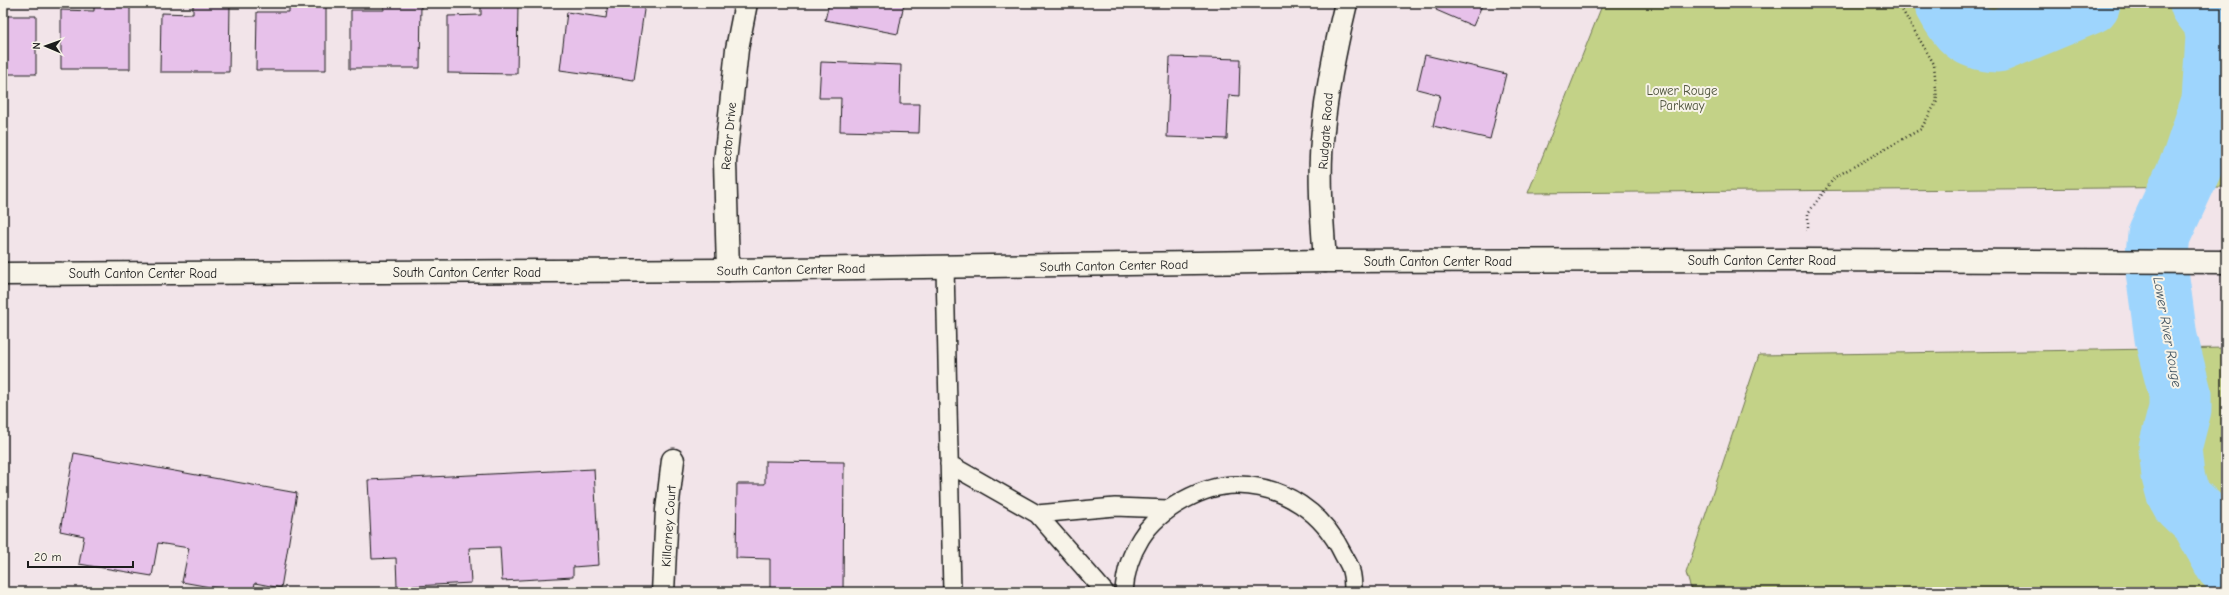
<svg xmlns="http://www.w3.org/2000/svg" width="2229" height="595" viewBox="0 0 2229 595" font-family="'Comic Neue',sans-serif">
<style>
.green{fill:#c3d287;stroke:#707752}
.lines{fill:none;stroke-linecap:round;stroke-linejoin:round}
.river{stroke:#9ed5fd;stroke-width:63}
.building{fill:#e7c1ea;stroke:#1c1c1c}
.lane-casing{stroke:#1c1c1c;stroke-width:20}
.street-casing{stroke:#1c1c1c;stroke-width:25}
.secondary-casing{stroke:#1c1c1c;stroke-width:25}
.path{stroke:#1c1c1c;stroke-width:2.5;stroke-dasharray:1 3;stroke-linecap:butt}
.lane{stroke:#f7f3e8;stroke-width:17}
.street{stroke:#f7f3e8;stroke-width:22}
.secondary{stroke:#f7f3e8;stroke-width:22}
.labels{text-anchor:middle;stroke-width:4;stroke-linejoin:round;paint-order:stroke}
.park-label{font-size:13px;fill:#4e533c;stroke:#f7f3e8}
.street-label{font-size:13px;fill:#1c1c1c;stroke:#f7f3e8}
.water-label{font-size:14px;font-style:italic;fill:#435460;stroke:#f7f3e8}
</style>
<rect width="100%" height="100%" fill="#f2e4e9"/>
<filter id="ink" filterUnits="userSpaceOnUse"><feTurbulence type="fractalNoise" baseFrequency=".025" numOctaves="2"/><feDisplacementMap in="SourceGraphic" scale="8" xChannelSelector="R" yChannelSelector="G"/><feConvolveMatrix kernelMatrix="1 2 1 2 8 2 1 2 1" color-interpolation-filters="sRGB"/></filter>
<g filter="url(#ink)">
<path class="green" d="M1603 3H2226V187L1528 193Z
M2226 348V592H1692L1686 573 1759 355Z"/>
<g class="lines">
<path class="river" d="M1946 3C1959 28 1969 40 1998 41L2089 3
M2201 3 2214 20 2217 36 2213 101 2193 161 2159 235 2156 264 2166 338 2180 393V409L2170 448 2173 476 2177 491 2183 502 2203 521 2226 563"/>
</g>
<path class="building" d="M3 3V16H36V74H3Z
M94 3H130V69H61V10L94 11Z
M193 3H230L229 72H160L161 13 193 14Z
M289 3H326V70H256L257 12H289Z
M384 3H421L420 68H351V10H384Z
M481 3H518L517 74 448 73V16L481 15Z
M608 3H645L634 80 560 70 567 12 606 18Z
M829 3H904L898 34 825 20Z
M1439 3H1483L1473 26 1436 10Z
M1425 55 1506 74 1490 139 1433 126 1440 95 1417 89Z
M1170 57 1240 59 1239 96 1229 95 1227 139 1167 137Z
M821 62 901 65 900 104H920L919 133 840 131 841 98H819Z
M74 453 297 493 281 588 255 583 253 592H238L182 582 189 548 158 543 152 576 79 564 84 536 60 531Z
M765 461 844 462 843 592H735V590H770V559L736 558 737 484H765Z
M594 469 599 565 573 567V577L502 581 500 547 469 548 471 583 397 587 396 558 372 559 368 480Z"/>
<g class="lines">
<g class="lane-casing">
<path id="lane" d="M945 267 952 592
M949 464 1037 514 1115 507 1168 509
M1037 514 1105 592
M1124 592C1125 573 1131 554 1141 538 1159 509 1204 484 1238 485 1285 486 1323 513 1343 554 1346 560 1350 565 1351 571 1353 578 1353 585 1353 592"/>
</g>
<g class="street-casing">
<path id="street" d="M1325 261C1322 218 1318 173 1323 130 1327 86 1336 45 1346 3
M728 270 725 162 737 49 746 3
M663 592 667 510 673 460"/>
</g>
<g class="secondary-casing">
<path id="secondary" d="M3 274 728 270 1325 261 1806 260 2226 262"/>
</g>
<path class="path" d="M1808 231V213L1835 177 1921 129 1937 101 1934 64 1898 3"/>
<use href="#lane" class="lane"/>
<use href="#street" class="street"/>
<use href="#secondary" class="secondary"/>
</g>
</g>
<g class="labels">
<g class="park-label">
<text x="1682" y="95">Lower Rouge<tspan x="1682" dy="15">Parkway</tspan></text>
</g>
<g class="street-label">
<text transform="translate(1325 131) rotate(-86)" y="5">Rudgate Road</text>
<text transform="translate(728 136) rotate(-85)" y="5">Rector Drive</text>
<text x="1762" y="265">South Canton Center Road</text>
<text x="1438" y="266">South Canton Center Road</text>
<text transform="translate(1114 265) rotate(-1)" y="5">South Canton Center Road</text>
<text transform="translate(791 269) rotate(-1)" y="5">South Canton Center Road</text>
<text x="467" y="277">South Canton Center Road</text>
<text x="143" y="278">South Canton Center Road</text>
<text transform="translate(668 526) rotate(-86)" y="5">Killarney Court</text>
</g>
<g class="water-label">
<text transform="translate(2168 332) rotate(80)" y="5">Lower River Rouge</text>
</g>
</g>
<rect width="2229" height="595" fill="none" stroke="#f7f3e8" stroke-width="16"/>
<rect x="8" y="8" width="2213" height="579" fill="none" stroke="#1c1c1c" stroke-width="1.5" filter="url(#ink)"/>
<g transform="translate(46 46) rotate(272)" stroke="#f7f3e8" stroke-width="3" paint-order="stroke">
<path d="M0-3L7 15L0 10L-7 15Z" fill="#1c1c1c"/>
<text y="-6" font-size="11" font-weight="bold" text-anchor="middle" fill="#1c1c1c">N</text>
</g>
<path d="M28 561v6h105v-6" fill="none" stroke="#1c1c1c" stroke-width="2"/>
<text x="34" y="561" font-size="12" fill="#1c1c1c" stroke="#f7f3e8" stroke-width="3" paint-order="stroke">20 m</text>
</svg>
